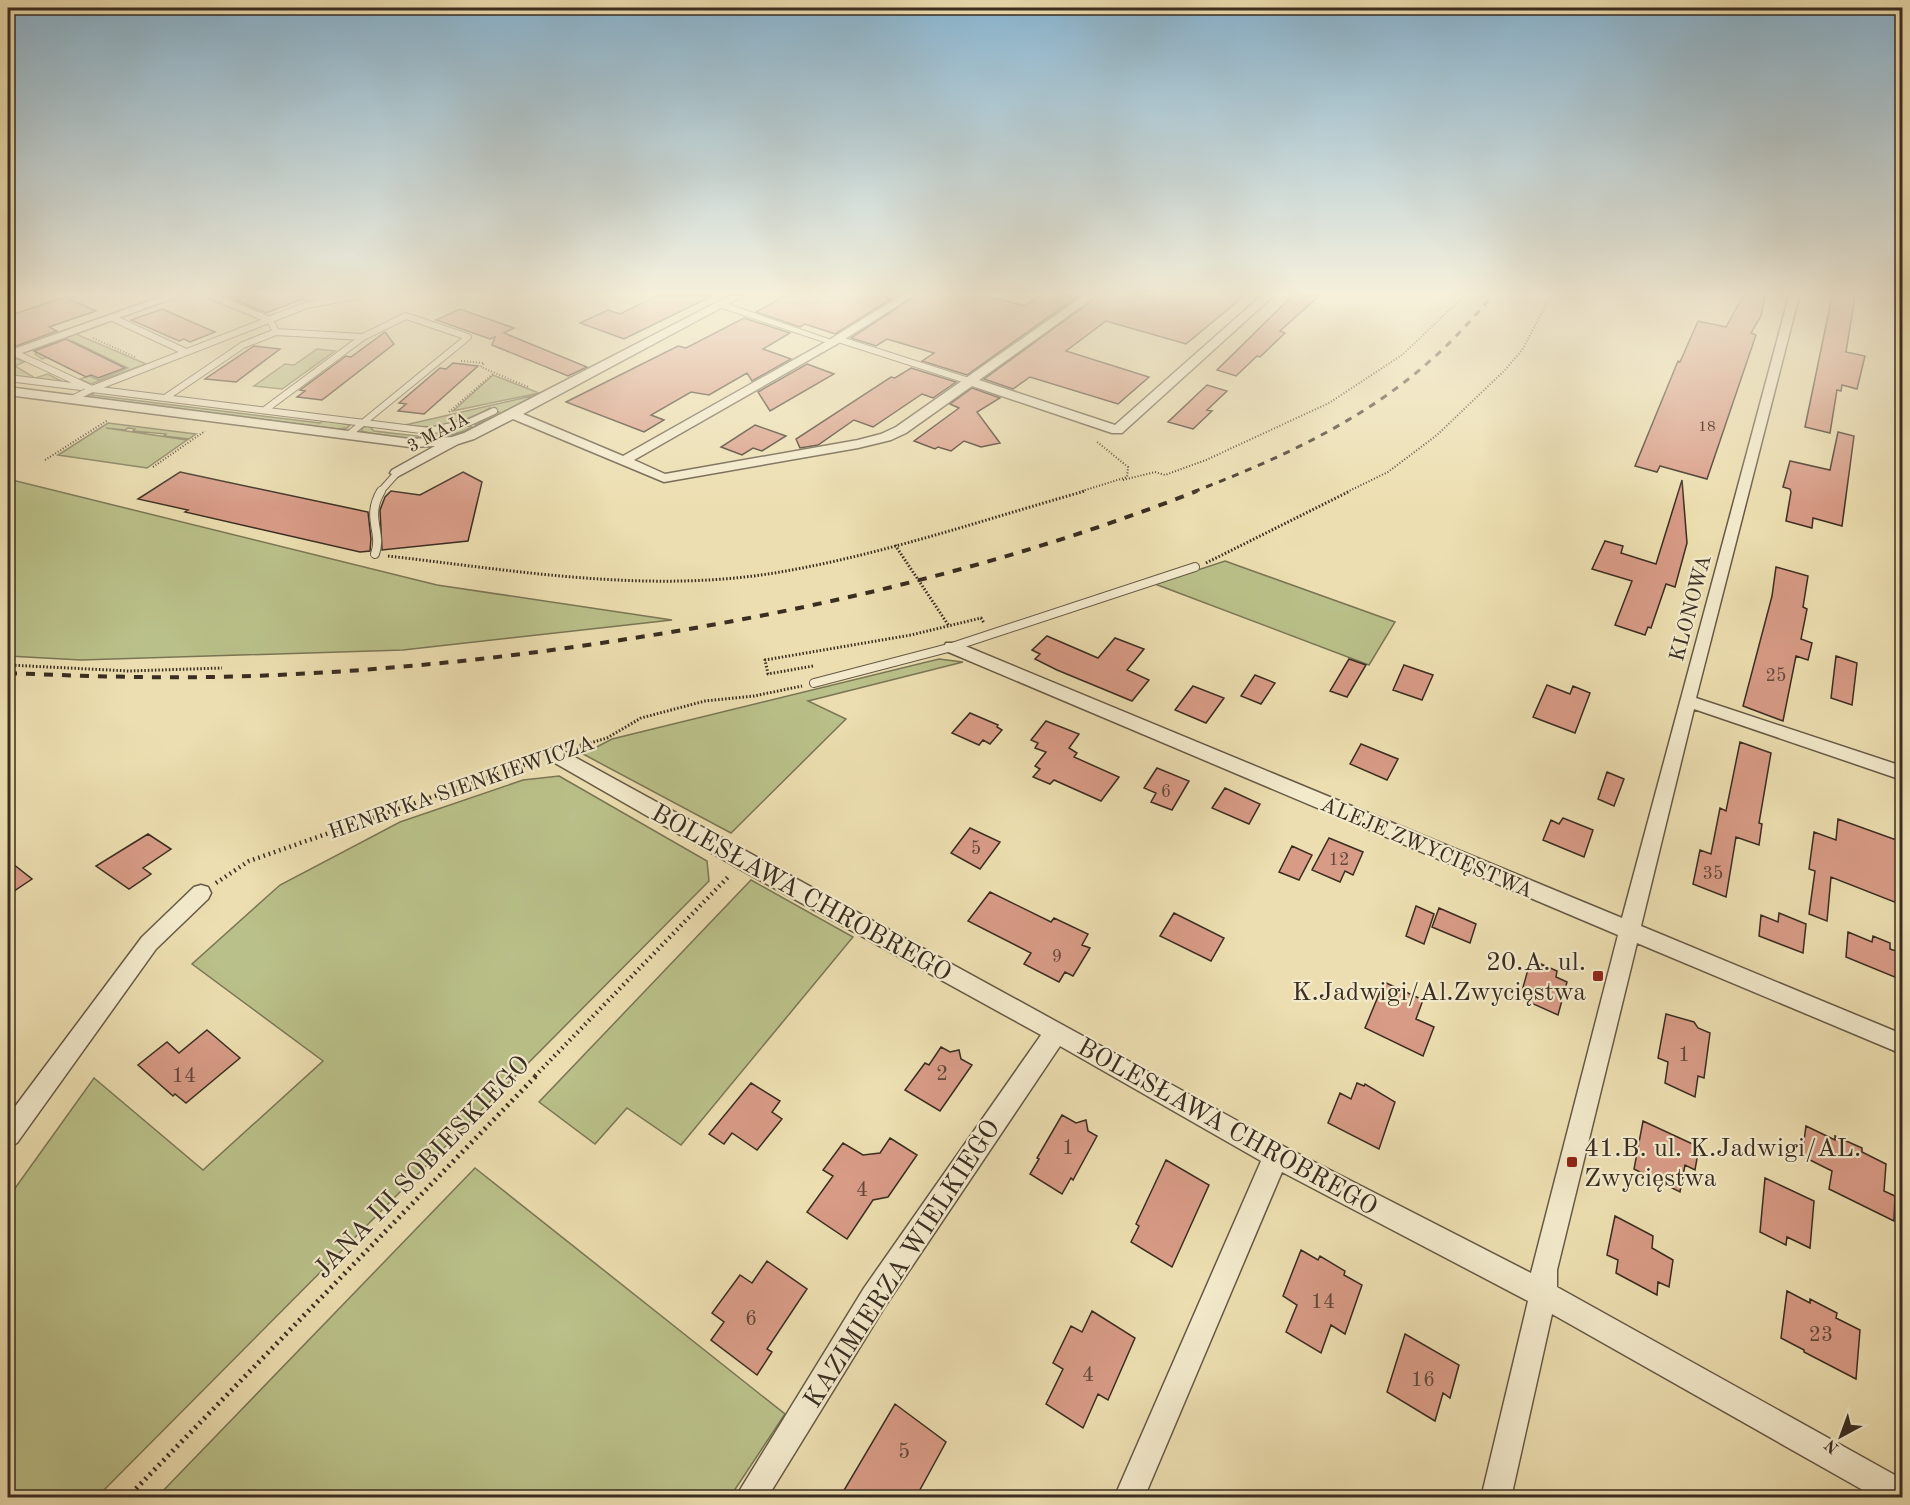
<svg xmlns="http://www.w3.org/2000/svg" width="1910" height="1505" viewBox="0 0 1910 1505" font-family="'Old Standard TT',serif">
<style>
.green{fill:#bac089;stroke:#7a7655;stroke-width:1.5}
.building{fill:#d89b86;stroke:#3a2d21;stroke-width:1.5}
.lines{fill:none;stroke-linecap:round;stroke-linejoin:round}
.service-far1-casing{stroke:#665945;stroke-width:8}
.service-casing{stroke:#665945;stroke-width:10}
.pedestrian-casing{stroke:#665945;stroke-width:2}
.minor-casing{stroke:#665945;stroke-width:3}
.secondary-casing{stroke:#3a2d21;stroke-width:2}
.path-far3{stroke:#3a2d21;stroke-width:2;stroke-dasharray:1 2;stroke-linecap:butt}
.path-far2{stroke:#3a2d21;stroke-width:3;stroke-dasharray:1.5 2;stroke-linecap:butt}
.path-far1{stroke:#3a2d21;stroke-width:4.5;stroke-dasharray:1.5 4;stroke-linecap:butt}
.path{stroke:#3a2d21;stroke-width:5;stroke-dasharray:2 4.5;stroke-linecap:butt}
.service-far1{stroke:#f3eacc;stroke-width:6}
.service{stroke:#f3eacc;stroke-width:8}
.pedestrian{fill:#f3eacc;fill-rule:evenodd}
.minor{fill:#f3eacc;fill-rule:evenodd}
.secondary{fill:#f3eacc;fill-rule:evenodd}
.rail-far1{stroke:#3a2d21;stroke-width:3;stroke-dasharray:7 7;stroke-linecap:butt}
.rail{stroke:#3a2d21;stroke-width:4;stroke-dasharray:9 9;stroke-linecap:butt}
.path-bridge{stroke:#3a2d21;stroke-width:3;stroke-dasharray:1.5 2;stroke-linecap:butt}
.poi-dot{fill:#8f2418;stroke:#f3eacc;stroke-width:2}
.labels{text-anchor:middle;stroke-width:4.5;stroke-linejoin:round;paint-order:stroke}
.far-number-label{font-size:15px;fill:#62483a}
.far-street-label{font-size:18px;fill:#3a2d21;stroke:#f3eacc}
.number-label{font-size:18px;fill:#62483a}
.street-label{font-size:21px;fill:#3a2d21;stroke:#f3eacc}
.near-number-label{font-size:21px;fill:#62483a}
.near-street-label{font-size:26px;fill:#3a2d21;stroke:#f3eacc}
.near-poi-label{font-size:26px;fill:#3a2d21;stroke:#f3eacc;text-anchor:end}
</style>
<rect width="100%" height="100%" fill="#ecdeb0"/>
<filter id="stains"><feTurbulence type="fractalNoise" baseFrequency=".00333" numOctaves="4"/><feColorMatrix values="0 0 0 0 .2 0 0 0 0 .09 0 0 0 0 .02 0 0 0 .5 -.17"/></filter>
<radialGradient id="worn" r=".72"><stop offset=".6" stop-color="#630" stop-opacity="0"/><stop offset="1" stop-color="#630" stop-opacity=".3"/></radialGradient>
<path class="green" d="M76 334 146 364 91 384 80 379 89 376 98 380 128 368 73 341 55 347 51 356 42 359 35 354 41 347Z
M317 349 335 351 282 389 254 386 285 364 294 365Z
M18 359 24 362 15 366 35 378 48 374 63 382 8 375V360Z
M493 375 539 393 453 411Z
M95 392 92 395 320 423 324 420 350 425 347 428 338 429 86 397Z
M536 395 477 426 475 425 499 412 490 408C458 425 441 430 405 425Z
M108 423 196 434 189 439 164 436 166 434 133 431 135 429 128 428 125 430 106 428 187 440 147 468 58 455Z
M463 425 472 427C442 444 393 440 361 431L363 427 369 426 374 431 425 437 429 433Z
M8 479 437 585 672 620 403 650 81 660 8 656Z
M1225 561 1395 622 1369 665 1155 584Z
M939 659 963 662 808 701 846 719 731 833 583 754 612 739Z
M559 776 707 861 709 881 97 1497H8V1198L94 1078 203 1170 323 1061 192 964 280 885 400 822 523 780Z
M751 880 853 937 681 1145 627 1108 595 1144 539 1102Z
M475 1168 785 1414 730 1497H157Z"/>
<path class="building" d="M227 296H304L305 298 266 313Z
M656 296H712L624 339 580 323 608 310 620 314Z
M785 296H883L891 299 835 334 805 324 800 327 756 312Z
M915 296H987L1025 306 1039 296H1078L967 375 922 361 934 353 887 339 876 346 851 338Z
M1098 296H1244L1186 344 1106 321 1066 351 1149 377 1118 404 1030 377 1013 389 984 379Z
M1292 296H1319L1280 331 1285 333 1260 357 1257 356 1236 376 1217 370Z
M1743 296H1765L1761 316 1751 333 1756 335 1707 479 1660 466 1657 472 1635 466 1678 361 1680 362 1698 321 1726 327Z
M1832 296H1855L1846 352 1865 356 1857 389 1842 385 1841 391 1837 390 1830 433 1805 427Z
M65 297 96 311 49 327 57 331 8 349V316Z
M162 309 215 332 190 342 184 339 179 341 131 320Z
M460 309 514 328 504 333 587 367 568 376 492 345 495 337 490 339 436 320Z
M744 318 790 333 763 349 791 359 752 381 747 373 709 395 691 392 651 415 664 420 644 432 566 402 678 346 686 348Z
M385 332 394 344 322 400 297 397 305 391 300 390 346 356 351 357Z
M66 339 125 368 98 378 91 375 86 377 34 351Z
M254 346 280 349 236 382 205 379Z
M453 363 478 366 424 414 398 411 406 404 399 403 440 368 446 369Z
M807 364 834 374 770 411 758 392Z
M911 368 956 382 933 398 922 394 873 427 854 420 818 445 800 448 796 439 891 377 895 378Z
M1207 385 1227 391 1207 410 1212 411 1193 429 1168 422Z
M972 388 1000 398 977 412 1000 443 981 447 964 441 951 451 938 447 935 449 914 441 959 408 950 404Z
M755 425 786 436 762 451 753 448 742 455 721 447Z
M1838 432 1854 436 1842 526 1813 518 1812 528 1786 521 1791 492 1790 489 1783 487 1790 461 1830 470Z
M180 472 368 512 371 539 370 551 360 552 185 512 188 510 138 499Z
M463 472 482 482 468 541 382 550 380 510 385 497 391 491 420 495Z
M1682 480 1687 543 1675 587 1666 584 1651 628 1648 627 1645 635 1615 625 1632 581 1592 569 1605 541 1623 546 1621 553 1656 564Z
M1776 567 1808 576 1803 607 1807 609 1801 639 1812 643 1808 660 1796 656 1783 721 1743 706 1772 596Z
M1047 636 1098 658 1115 638 1144 649 1127 670 1149 680 1132 701 1057 670 1035 659 1040 654 1032 650Z
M1836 656 1857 663 1852 705 1831 698Z
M1349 659 1366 665 1347 697 1330 691Z
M1404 665 1433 675 1422 700 1393 690Z
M1255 675 1275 683 1261 704 1241 696Z
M1547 685 1570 694 1573 686 1590 693 1575 733 1533 717Z
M1193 686 1224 698 1206 723 1175 710Z
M970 713 998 725 997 727 1002 730 990 744 983 740 979 745 952 733Z
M1046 721 1079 734 1069 748 1077 753 1074 757 1119 777 1101 801 1054 780 1050 784 1033 777 1040 769 1035 766 1046 752 1035 748 1038 743 1031 740Z
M1740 742 1771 753 1759 823 1762 824 1759 845 1736 837 1726 897 1693 884 1700 850 1711 854 1720 808 1726 811Z
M1361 744 1398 759 1387 780 1350 764Z
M1157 768 1189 781 1172 810 1151 802 1156 793 1144 788Z
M1607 772 1624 779 1614 806 1598 799Z
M1225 788 1260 804 1249 824 1212 808Z
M1563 818 1593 830 1584 857 1543 840 1551 820 1559 824Z
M1838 819 1902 842V905L1831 877 1827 921 1809 914 1815 871 1809 869 1814 832 1836 840Z
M970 828 1000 842 980 869 951 853Z
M148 834 171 849 143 868 151 874 129 889 96 866Z
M1329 838 1363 852 1353 875 1345 871 1340 882 1312 870Z
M1292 846 1312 855 1299 880 1279 872Z
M8 860 32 879 8 895Z
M990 892 1051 922 1054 918 1088 934 1082 945 1090 948 1073 976 1065 972 1059 982 1024 964 1031 953 968 921Z
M1416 906 1434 914 1424 944 1406 936Z
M1439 908 1476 924 1470 943 1432 927Z
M1174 913 1224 938 1211 961 1160 936Z
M1779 913 1806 924 1803 953 1759 936 1761 915 1778 922Z
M1848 932 1872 942 1873 936 1890 943V949L1899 952 1897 978 1846 957Z
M1541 964 1557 971 1556 977 1567 982 1558 1015 1520 998 1529 966 1539 970Z
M1384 982 1423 1000 1416 1019 1434 1027 1423 1056 1365 1028Z
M1666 1014 1694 1022 1698 1028 1710 1033 1704 1078 1698 1076 1695 1097 1665 1083 1668 1062 1658 1058Z
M207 1030 240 1058 186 1103 175 1094 173 1096 138 1065 167 1042 179 1053Z
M941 1047 950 1052 959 1050 961 1059 972 1065 940 1111 905 1090 925 1063 929 1065Z
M751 1083 780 1101 772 1112 782 1119 757 1150 732 1133 724 1144 709 1134Z
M1357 1083 1364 1086 1365 1084 1395 1102 1379 1149 1328 1123 1340 1093 1351 1099Z
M1062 1115 1076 1123 1086 1120 1088 1131 1097 1136 1073 1180 1071 1178 1062 1194 1030 1174 1039 1159 1037 1158Z
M1643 1121 1699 1147 1695 1170 1685 1165 1680 1192 1634 1169Z
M1806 1126 1835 1140V1136L1862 1148V1152L1886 1164 1884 1191 1895 1196 1894 1221 1829 1189 1832 1171 1802 1156Z
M890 1138 917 1155 888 1197 873 1200 847 1239 807 1212 833 1176 823 1170 843 1143 863 1155 880 1153Z
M1166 1160 1209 1185 1172 1267 1131 1242 1139 1226 1136 1224Z
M1765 1178 1814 1201 1810 1248 1787 1237 1786 1245 1760 1232Z
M1615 1216 1653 1236 1652 1248 1673 1260 1669 1287 1658 1282 1657 1295 1616 1273 1618 1260 1607 1255Z
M1301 1250 1318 1260 1320 1256 1345 1271 1344 1275 1362 1285 1345 1334 1331 1325 1321 1353 1286 1332 1297 1305 1283 1296Z
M767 1261 807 1289 767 1349 772 1352 757 1375 711 1340 724 1322 712 1313 740 1275 752 1283Z
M1787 1291 1810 1303V1299L1837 1313 1836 1318 1860 1330 1856 1379 1804 1352V1350L1781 1338Z
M1092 1311 1135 1338 1108 1400 1098 1394 1083 1428 1046 1404 1063 1369 1053 1363 1071 1326 1082 1332Z
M1405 1334 1459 1365 1450 1398 1443 1393 1435 1421 1387 1392Z
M895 1404 946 1442 916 1497H840Z"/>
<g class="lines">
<g class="service-far1-casing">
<path id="service-far1" d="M212 296 270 320 276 332 363 337
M113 318 186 352
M838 339 972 382
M15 353 92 389 429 431 470 422 494 411
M8 378 81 387
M165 398 243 345 276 332
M72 399 92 389 307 305 355 296
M266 409 363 337 406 316 468 337 348 435
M380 492 397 473"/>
</g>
<g class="service-casing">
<path id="service" d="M375 554C383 532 365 518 381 491
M814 683 952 647 1195 567"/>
</g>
<g class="pedestrian-casing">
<path id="pedestrian" d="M719 303H725L837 342 830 344 719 307Z"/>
</g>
<g class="minor-casing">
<path id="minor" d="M163 296H179L8 358V351Z
M729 296H743L523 414 623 456 829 340 900 296H913L837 344 634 460 665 474 858 440 881 434 896 427 1083 296H1096L979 380 1115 425 1261 296H1273L1122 433H1112L972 386 906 433 891 440 858 448 664 482 513 419 474 439 458 444 397 477 390 473 392 470 435 446 410 447 8 395V387L410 439 452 437 464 433Z
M1789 296H1799L1696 698 1902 766V780L1694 709 1641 926 1902 1034V1054L1637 943 1557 1270V1287L1902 1479V1498H1877L1552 1314 1511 1498H1481L1528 1301 1282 1172 1144 1498H1114L1261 1161 1060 1046 884 1308 767 1498H735L864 1288 1041 1035 736 867 548 759 545 754 548 749 554 748 560 749 1285 1147 1531 1273 1618 935 946 651 944 647 946 643H958L1622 918Z
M201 885 208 887 211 893 208 899 156 949 17 1143 8 1147V1116L142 937 194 887Z"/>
</g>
<g class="secondary-casing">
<path id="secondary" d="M8 296H19L8 303Z"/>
</g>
<path class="path-far3" d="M93 338 135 357
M461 361 484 363 481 367 528 387
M449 412 494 373
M45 460 108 420
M153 467 205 431
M1123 480 1155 472 1165 475 1206 460 1329 403 1402 355 1464 296
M1079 492 1127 477 1128 467 1096 441
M1347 492 1388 472 1437 435 1505 370 1522 350 1551 296"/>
<path class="path-far2" d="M388 556C519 571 654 595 786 571 887 553 986 519 1085 491
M1206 563 1350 491
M8 665 129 671 222 668
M813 666 768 674 765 660 911 635 981 618 984 623
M580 746 607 738 641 718 705 701 754 696 802 686"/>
<path class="path-far1" d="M580 746 585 745
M216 883 249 861 538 760
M535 1076 730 875"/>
<path class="path" d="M127 1498 537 1075"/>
<use href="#service-far1" class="service-far1"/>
<use href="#service" class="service"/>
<use href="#pedestrian" class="pedestrian"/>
<use href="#minor" class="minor"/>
<use href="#secondary" class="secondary"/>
<path class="rail-far1" d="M1193 492C1277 460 1365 420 1432 359 1454 340 1473 318 1492 296"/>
<path class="rail" d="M8 673C77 676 146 678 215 677 351 674 486 661 621 640 818 610 1011 564 1197 491"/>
<path class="path-bridge" d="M895 545 949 626"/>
</g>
<linearGradient id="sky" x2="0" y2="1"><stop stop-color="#89b6d3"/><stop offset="0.58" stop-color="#f6f0db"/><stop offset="1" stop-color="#f6f0db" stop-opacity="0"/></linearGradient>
<rect width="1910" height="507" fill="url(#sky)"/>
<g class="poi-dot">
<rect x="1592" y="970" width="12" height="12" rx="3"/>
<rect x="1566" y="1156" width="12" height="12" rx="3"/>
</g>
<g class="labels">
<g class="far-number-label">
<text x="1707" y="431">18</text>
</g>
<g class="far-street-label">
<text transform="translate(438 432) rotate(-27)" y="6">3 MAJA</text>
</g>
<g class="number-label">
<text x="1776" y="681">25</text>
<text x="1166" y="797">6</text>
<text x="976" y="854">5</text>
<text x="1339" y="865">12</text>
<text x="1713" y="879">35</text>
<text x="1057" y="962">9</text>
</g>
<g class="street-label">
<text transform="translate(1690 608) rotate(-75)" y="7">KLONOWA</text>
<text transform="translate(461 787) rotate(-19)" y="7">HENRYKA SIENKIEWICZA</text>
<text transform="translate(1427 847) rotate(23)" y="7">ALEJE ZWYCIĘSTWA</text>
</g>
<g class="near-number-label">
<text x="1684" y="1061">1</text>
<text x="942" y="1080">2</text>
<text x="184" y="1082">14</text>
<text x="1068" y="1154">1</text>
<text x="862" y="1196">4</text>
<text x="1323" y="1308">14</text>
<text x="751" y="1325">6</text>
<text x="1821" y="1341">23</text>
<text x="1088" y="1381">4</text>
<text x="1423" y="1386">16</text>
<text x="904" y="1458">5</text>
</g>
<g class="near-street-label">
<text transform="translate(802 892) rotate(29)" y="9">BOLESŁAWA CHROBREGO</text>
<text transform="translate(1228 1126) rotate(29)" y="9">BOLESŁAWA CHROBREGO</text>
<text transform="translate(421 1166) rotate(-46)" y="9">JANA III SOBIESKIEGO</text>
<text transform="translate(901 1263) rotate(-57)" y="9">KAZIMIERZA WIELKIEGO</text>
</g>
<g class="near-poi-label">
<text x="1586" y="970">20.A. ul.<tspan x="1586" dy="30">K.Jadwigi/Al.Zwycięstwa</tspan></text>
<text x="1584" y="1156" text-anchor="start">41.B. ul. K.Jadwigi/AL.<tspan x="1584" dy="30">Zwycięstwa</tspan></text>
</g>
</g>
<rect width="1910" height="1505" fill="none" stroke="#ecdeb0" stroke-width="30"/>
<rect x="9" y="9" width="1892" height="1487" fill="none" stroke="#3a2d21" stroke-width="3"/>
<rect x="15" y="15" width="1880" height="1475" fill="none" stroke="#3a2d21" stroke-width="1.5"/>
<g transform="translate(1841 1436) rotate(221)" stroke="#f3eacc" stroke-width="4.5" paint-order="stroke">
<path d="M0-4.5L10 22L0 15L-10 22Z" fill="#3a2d21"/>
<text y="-9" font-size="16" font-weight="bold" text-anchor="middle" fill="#3a2d21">N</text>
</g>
<rect width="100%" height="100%" filter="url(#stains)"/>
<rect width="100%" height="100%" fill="url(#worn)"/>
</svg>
